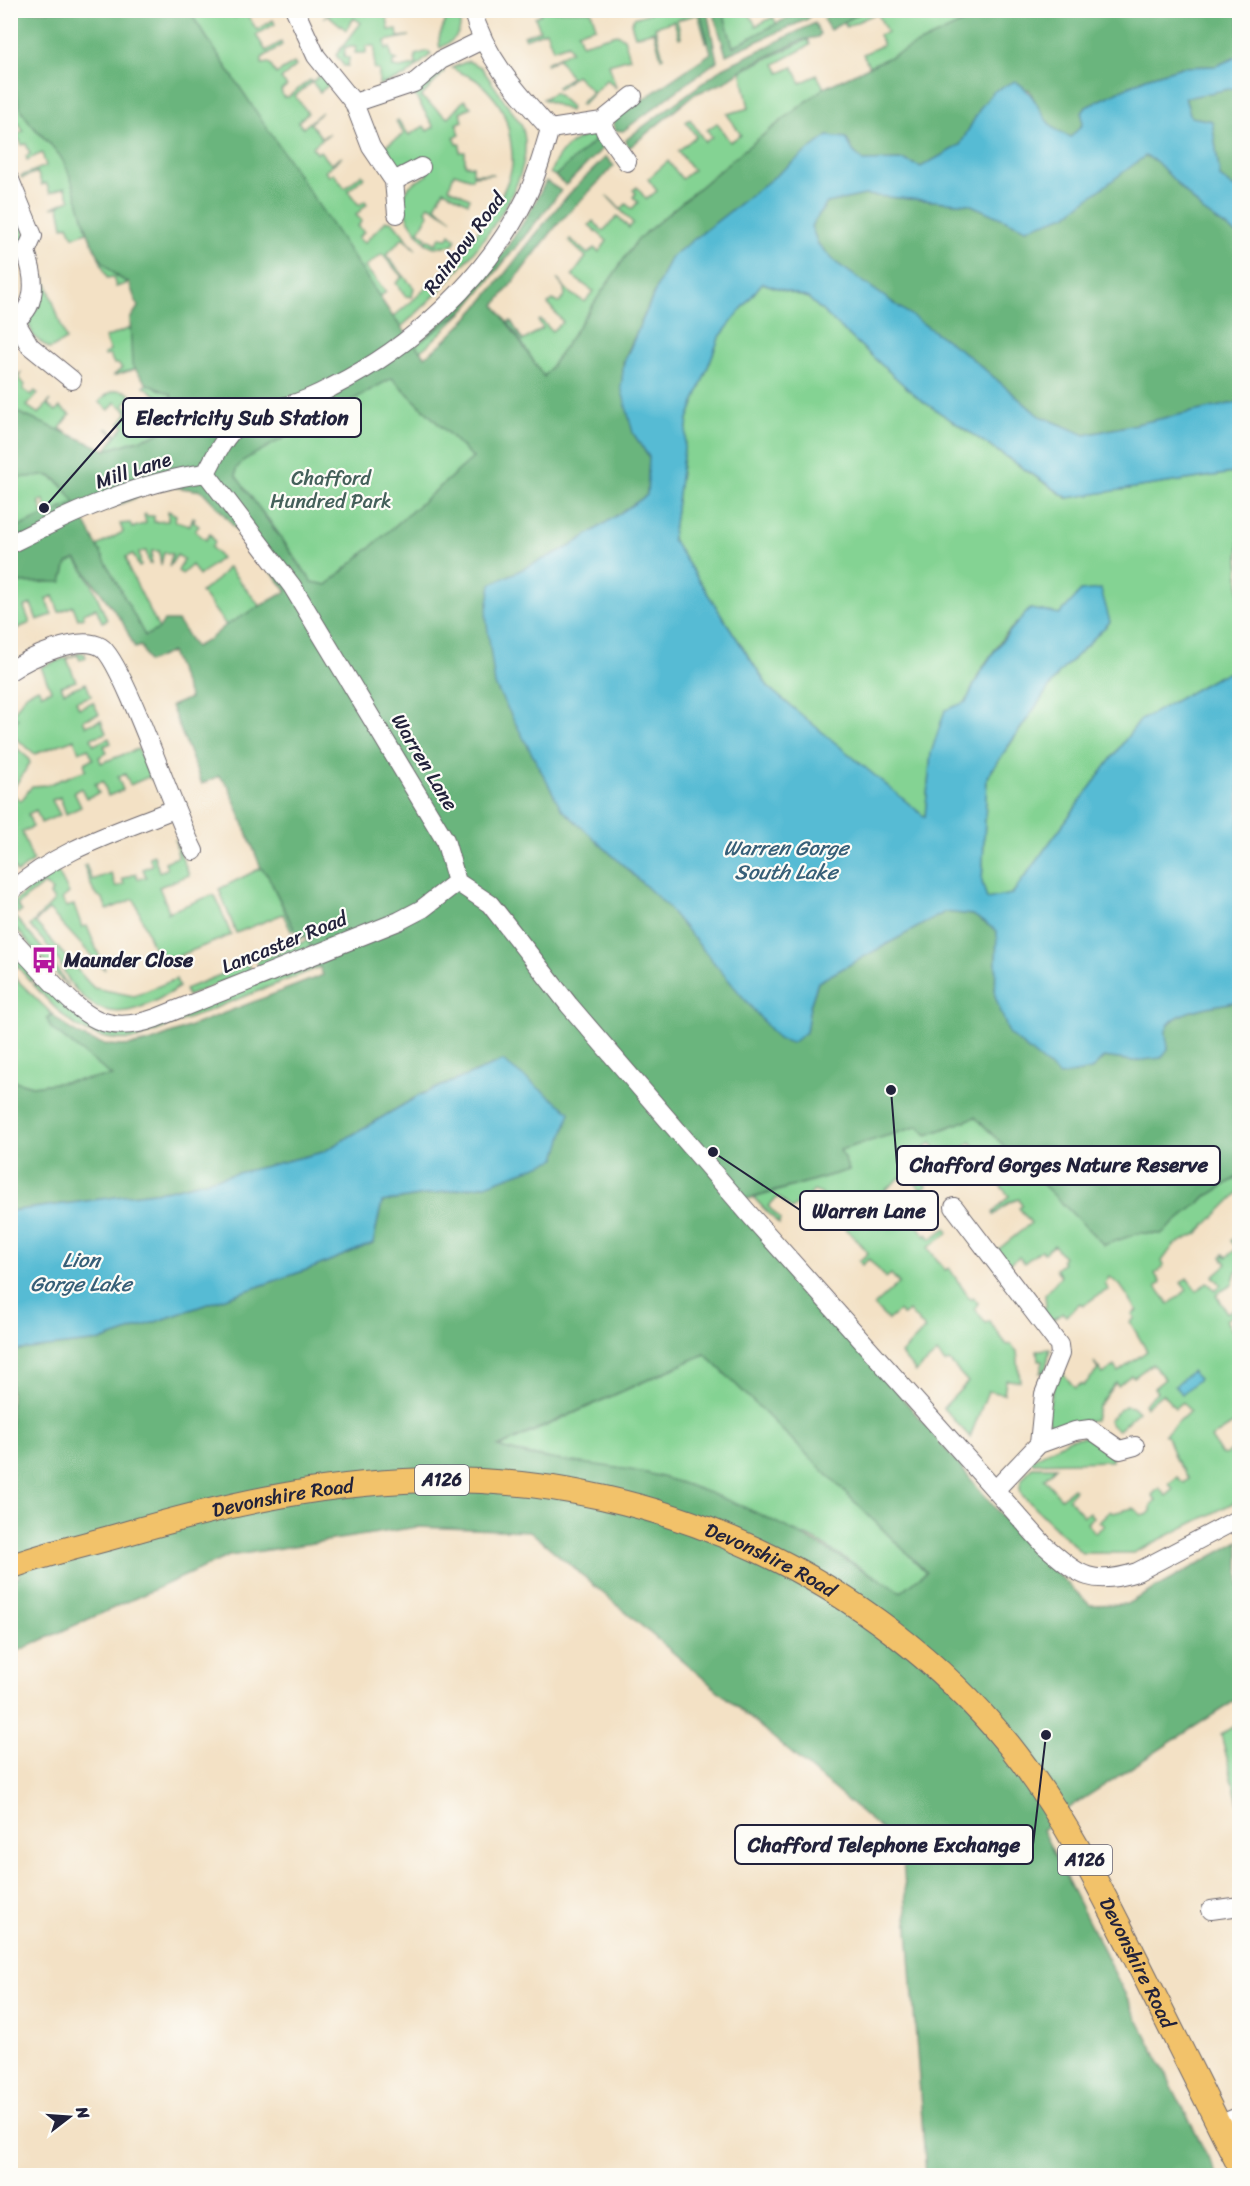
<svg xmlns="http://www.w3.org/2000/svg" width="1250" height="2186" viewBox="0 0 1250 2186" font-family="Sriracha,sans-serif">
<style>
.green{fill:#84d393;stroke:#537a67;stroke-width:1.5}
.forest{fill:#6bb57d;stroke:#466c5c;stroke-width:1.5;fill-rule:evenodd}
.water{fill:#56bbd4;stroke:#3c6e88;stroke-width:1.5}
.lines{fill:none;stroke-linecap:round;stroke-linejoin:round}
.minor-casing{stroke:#6b656b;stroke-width:20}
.major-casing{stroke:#6b656b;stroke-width:26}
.minor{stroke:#fff;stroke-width:18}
.major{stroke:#f2c26a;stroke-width:24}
.labels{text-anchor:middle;stroke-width:4.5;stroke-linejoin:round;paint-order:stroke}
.shield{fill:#fdfcf7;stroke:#646373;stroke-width:1.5}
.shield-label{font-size:18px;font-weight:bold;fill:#22223b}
.street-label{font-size:20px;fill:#22223b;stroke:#fdfcf7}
.park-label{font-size:20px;fill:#44605a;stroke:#fdfcf7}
.poi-label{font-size:20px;font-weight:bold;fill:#22223b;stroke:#fdfcf7;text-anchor:start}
.water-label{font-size:21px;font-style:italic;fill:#375f78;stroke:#fdfcf7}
.leader{fill:none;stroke:#22223b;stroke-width:2}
.callout-dot{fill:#22223b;stroke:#fdfcf7;stroke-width:2}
.callout{fill:#fdfcf7;stroke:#22223b;stroke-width:2}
.callout-label{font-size:21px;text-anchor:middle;font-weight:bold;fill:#22223b}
</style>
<rect width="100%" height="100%" fill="#fdfcf7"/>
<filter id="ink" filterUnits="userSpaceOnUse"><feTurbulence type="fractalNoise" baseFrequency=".0167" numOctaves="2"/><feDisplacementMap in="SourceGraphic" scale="12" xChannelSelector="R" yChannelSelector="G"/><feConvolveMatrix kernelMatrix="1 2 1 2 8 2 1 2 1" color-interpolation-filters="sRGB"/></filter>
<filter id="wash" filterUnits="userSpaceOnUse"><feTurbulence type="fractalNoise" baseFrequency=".008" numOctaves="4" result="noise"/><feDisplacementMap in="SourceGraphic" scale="24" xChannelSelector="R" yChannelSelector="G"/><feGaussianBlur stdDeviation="1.35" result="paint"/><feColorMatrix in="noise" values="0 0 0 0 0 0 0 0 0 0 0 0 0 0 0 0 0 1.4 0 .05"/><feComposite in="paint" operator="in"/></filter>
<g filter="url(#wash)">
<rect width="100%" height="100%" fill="#f3e1c5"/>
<path class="green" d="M864 10 975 11 977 16 923 44 869 66 863 54 883 45 879 35 887 32 877 13 846 27 844 22Z
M189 11H223L225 13 230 11 234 17 249 11 246 13 257 30 273 20 275 24 256 35 266 51 281 42 282 45 262 58V64L269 63 276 74 294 63 296 66 281 79 287 86 281 90 283 97H288L310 80 312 82 323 73 329 85 320 92 312 82 295 96 308 113 298 122 303 128 322 112 310 123 322 138 330 133 312 147 317 153 320 151 331 164 342 157 325 171 329 176 333 173 345 188 362 174 364 177 348 191 359 205 365 201 367 204 356 215 362 221 358 226 364 232 358 238 364 243 386 221H392L416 250 403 238 386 255 414 288 412 297 405 296 396 283 402 277 382 254 365 267 386 292 379 297Z
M332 11H414L387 17 389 30 397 29 398 37 410 36 385 41 386 49 390 48 392 58 397 60 393 61V67L400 68 416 65 415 55 428 51 431 54 406 76 379 85V70L374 69 375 46H366V53H355L356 47H345L344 57 349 58 348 66H344L336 55 361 23 354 18 346 30 328 15 323 18Z
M447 11H458C464 30 458 39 440 48 435 34 448 25 447 11Z
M541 11H591L596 27 578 32 582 44 617 34 624 38 630 58 609 64 616 88 607 79 582 105 580 104 592 92 576 75 558 89 557 87 571 77 558 58 547 65 546 63 571 51 568 44 553 49 546 31 525 39 524 36 540 30 535 17 541 14Z
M650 11H700L708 41 706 42 698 14 677 20 681 37 679 38 674 21 655 27 663 57 661 58 654 31 635 36 631 23 634 18 650 13Z
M723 11H748L756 26 773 17 777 24 733 47Z
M808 39 810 45 775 64 780 73 793 67 801 83 817 75 824 88 744 150 637 240 544 377 508 322 511 321 523 341 543 328 538 321 541 320 552 331 563 322 548 304 553 300 559 303 565 296 564 288 557 279 571 294 585 302 593 291 572 276 586 257 569 241 570 239 588 254 594 248 599 252 607 241 589 225 593 221 603 231 618 216 629 228 633 223 607 196 621 209 626 204 632 209 638 202 633 197 636 193 633 190 637 187 646 199 657 191 648 179 668 161 682 179 693 170 678 151 696 136 686 122 690 119 705 142 712 137 707 130 717 123 730 142 741 135 727 114 749 108 741 71Z
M468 61 481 67 521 124C547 186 444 290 401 327L393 317C432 286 498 221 511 171 515 157 508 120 501 108 496 99 482 83 473 78 465 74 459 73 452 68Z
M442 70 444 72 421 97 448 118 464 100 471 107 460 112 463 121 456 124 460 134 454 137 457 144H460V152H465V165L473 166V174H494L473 176 472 179 454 173 449 188 470 198 468 203 444 190 435 206 452 219 429 205 426 211 429 214 419 231 426 237 424 241C412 226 395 207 408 188 412 182 422 179 428 175L419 159 398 168 382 148 404 134 396 121 398 120 409 135 424 126 427 131 434 127 414 94Z
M10 82C18 91 18 105 25 115 35 132 50 142 61 157 77 178 81 208 87 232L73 237 68 225 63 227 59 206 51 208 70 200 65 187 50 193 46 183 42 185 37 172 22 178 21 176 46 166 42 153 27 160 26 156 30 154 26 144 22 145 19 139 11 141V139L23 131 16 119 11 120Z
M555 92 571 107 570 111 543 99Z
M591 134 597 139 555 176 550 173C558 152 570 141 591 134Z
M10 194 27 238 21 246 15 243 11 232Z
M450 234 456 239 453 245 434 247 425 243 428 239 436 244 440 237 448 238Z
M98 255 117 277 129 283 116 287 113 277 107 278Z
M45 278 66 340 50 349 34 337 28 322 40 304Z
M762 283 808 298 918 398 1067 498 1239 472V669L1219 676 1139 721 1012 894 987 899 982 882 987 778 1059 673 1110 622 1081 591 1060 614 1030 609 1004 636 980 671 966 702 931 753 925 818 769 688 672 539 688 419 719 338Z
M467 308 428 345 408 360 406 352Z
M130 328 135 369 113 376 122 368 118 364H114L110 355 105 356 104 354 110 351 105 338Z
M21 373 19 379 25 385 23 389 31 395 35 391 38 394 27 406 39 414 50 400 48 405 56 411 60 407 70 415 60 428 72 437 20 414 11 405 10 383Z
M392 378 473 458 327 585 312 582 269 520 235 480 232 463Z
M147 384 171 394 175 419 158 434 106 450 116 436 106 428 117 435 124 426 120 423 128 412 115 402 109 410 99 402C108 392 119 385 131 395L124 405 145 420 161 399 144 386Z
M44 474C59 479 67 491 75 503L48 514 44 500 39 501 44 516 11 530V478Z
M168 511 176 515 175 521 190 525 193 517 195 518 193 521 199 526 195 531 206 540 210 534 215 542 211 547 221 558 199 576 192 565 182 574 178 571 184 559 177 555 169 567 172 554 164 552 161 565 159 551H152L151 564H149L146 551 139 552 141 566 139 567 133 554 126 557 130 571 159 629 145 636 97 546 123 532 120 524 130 523 132 528 146 523 144 515 146 514 147 516H154V522L168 521Z
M76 559 92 584 107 620 102 622 96 608 83 613 84 617 78 619 73 606 59 612 53 596 46 599 52 615 37 620 31 604 24 607 30 623 16 629 11 614V583L62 581 67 562Z
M228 567 261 607 226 625 201 592 218 579Z
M79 653H84L86 657 80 660 77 654 67 659 76 681 61 686 64 692 86 683 91 696 76 701 79 708 93 702 99 714 83 720 86 726 101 720 106 733 91 738 94 745 109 738 111 743 104 746 107 753 99 757 101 763 138 749 151 779 148 777 130 785 125 774 118 777 123 790 108 796 103 781 95 784 99 793 86 798 81 788 74 792 81 807 66 814 60 797 52 800 60 815 41 823 36 810 28 814 33 827 22 832 33 861 17 873 11 863V793L21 801 32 786 47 785 86 770 84 763 93 759 88 748 79 752 74 739 35 754 12 735 11 727 18 719 12 715 26 694 38 688 42 694 51 690 41 667Z
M11 743 28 758 30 763 11 792Z
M175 839 189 875 159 887 169 911 166 913 212 895 216 897 231 935 171 959 169 956 163 959 160 950 155 952 134 899 107 910 103 899 94 893 84 866 86 865 92 880 111 873 116 887 124 884 122 879 136 873 138 879 146 877 143 869 152 865 149 857 154 855 159 872 167 869 165 862 178 857Z
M261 868 268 876 294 930 291 931 283 914 236 933 219 889Z
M57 870 69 893 62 899 66 907 74 905 82 927 87 926 105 970 49 910 35 922 89 983 94 988 134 996 176 979 179 987C144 1010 105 1029 73 986 66 978 63 967 57 958 50 947 39 936 30 926L54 901 50 895 52 891 44 884 17 905 22 911 18 914 11 905 32 886Z
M411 899 398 913 259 967 256 961Z
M14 916 50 957 68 987 11 923Z
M420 920 409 932 136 1039C86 1044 64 1019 33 984L37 981 42 984C62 1006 78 1023 107 1032Z
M16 954 34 974 31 982 11 959Z
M248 964 251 970 187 996 185 989Z
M11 974 52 1014 47 1019 51 1028 113 1076 32 1086 11 1080 10 985 15 981Z
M975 1117 1104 1245 1139 1233 1161 1234 1206 1197 1239 1176V1192L1197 1234 1174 1245 1162 1261 1164 1266 1155 1274 1161 1283 1156 1287 1169 1304 1187 1290 1181 1283 1187 1278 1197 1291 1207 1282 1215 1290 1221 1285 1213 1276 1227 1264 1222 1257 1224 1254 1227 1257 1237 1248 1231 1241 1238 1236 1239 1271H1236L1232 1285 1216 1294 1227 1313 1239 1306V1311L1226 1320 1234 1334 1239 1331V1420L1211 1438 1221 1454 1225 1455 1239 1446V1480L1235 1483 1239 1500 1133 1553H1082L1022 1495C1016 1483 1024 1477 1032 1467H1056L1044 1479 1061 1498 1073 1488 1075 1490 1068 1498 1084 1516 1089 1512 1093 1517 1087 1523 1095 1533 1104 1526 1099 1521 1110 1511 1113 1513 1133 1508 1142 1515H1147L1151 1511V1505L1156 1500 1152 1495 1159 1488 1166 1496 1173 1490 1169 1484 1177 1477 1184 1483 1189 1479 1175 1459 1166 1434 1164 1435 1190 1411 1182 1402 1175 1408 1162 1394 1146 1407 1144 1404 1157 1392 1154 1388 1165 1379 1152 1364 1134 1377 1131 1375 1118 1386 1116 1383 1113 1386 1098 1407 1095 1420 1083 1421 1055 1431C1041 1420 1053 1392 1056 1377L1062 1372 1075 1388 1081 1384 1083 1386 1098 1370 1094 1362 1103 1374 1114 1366 1118 1372 1147 1351 1130 1322 1135 1318 1132 1314 1137 1310 1120 1285 1109 1277 1105 1284 1109 1290C1099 1293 1093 1299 1083 1306L1080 1303 1066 1316 1063 1313 1052 1320 1041 1310 1046 1307 1045 1294 1061 1276 1056 1269 1063 1263 1061 1260 1064 1257 1054 1245 1044 1253 1041 1250 1024 1263 1019 1257 1008 1265 995 1252 1031 1223 1019 1208 1022 1206 1019 1199 1010 1202 994 1215 993 1213 1009 1196 990 1173 980 1179 979 1176 991 1166 971 1142 949 1160 954 1167 952 1168 931 1143 908 1161 927 1186 921 1190 909 1175 903 1179 901 1177 884 1191 906 1218 916 1210 918 1213 912 1217 925 1236 927 1234 931 1239 946 1228 948 1233 928 1248 945 1270 949 1268 970 1299 973 1297 978 1303 975 1309 986 1323 989 1321 1007 1345 1010 1344 1017 1351 1020 1381 1006 1380 1004 1394 988 1391 970 1437 943 1408 968 1382 949 1361 945 1363 937 1353 916 1372 901 1354 925 1329 909 1311 903 1316 899 1311 888 1320 874 1306 899 1283 891 1274 886 1278 869 1259 862 1265 859 1261 868 1253 832 1213 823 1221 819 1217 825 1211 819 1204 823 1199 822 1194 814 1191 792 1209 778 1197 768 1206 780 1219 779 1224 754 1198 849 1170 840 1150 919 1126 927 1135Z
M1050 1349 1045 1372 1040 1373 1042 1370V1361H1038L1037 1350Z
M705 1354 926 1572 901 1592 815 1540 694 1488 645 1473 582 1465 497 1448Z
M1124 1406 1133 1407 1138 1412 1118 1430 1111 1425 1109 1420Z
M1087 1436 1113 1454 1112 1461 1033 1463 1031 1460 1070 1439Z
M1239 1723V1806L1221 1734Z"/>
<path class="forest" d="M841 10H864V11L830 30 823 19Z
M11 11H189L393 317 425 357C484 312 521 247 570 193 581 181 594 169 606 157L614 166 557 225 495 305 544 377 637 240 744 150 824 88 977 16 975 11H1239V56L1216 66 1182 67 1146 78 1086 107 1082 113V125L1071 137C1045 128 1041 112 1029 89L981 107 960 145 921 167 904 160 863 161 853 151 846 138 828 136 810 149 670 258 623 362 633 433 649 457 647 495 571 546 491 584 561 808 806 1032 810 1006 818 982 945 912 973 915 997 931 995 996 1091 1070 1104 1057 1133 1061 1168 1049C1167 1043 1165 1035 1166 1030 1171 1009 1222 1005 1239 1001V1176L1206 1197 1161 1234 1139 1233 1104 1245 975 1117 927 1135 919 1126 840 1150 849 1170 734 1203 810 1288 1022 1540 1090 1605 1127 1604 1239 1541V1698L1072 1806 1042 1830 1217 2175H926L902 1847 530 1531 417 1527 229 1556 11 1654V1581L19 1577 10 1552 11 1351 100 1341 315 1267 373 1243 382 1202 486 1185 503 1061 420 1095 323 1152 169 1190 11 1211V1080L32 1086 112 1076 51 1028 47 1019 52 1014C80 1042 113 1053 152 1041L323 975 306 936 299 939 268 876 261 868 228 785 219 776 202 784 171 706 190 698 171 652 148 662 141 646 135 648 122 621 76 559 67 563 62 582 11 583V530L75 503C48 463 51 478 11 478L10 405 21 414 106 450 158 434 175 419 171 394 147 384 132 365 130 319 138 307 129 283C81 260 86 202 63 161 53 142 31 130 20 107 16 98 17 90 11 82ZM392 378 473 458 327 585 312 582 236 476V469L244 460ZM174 487 202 491 221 511 287 591 226 625 210 639 195 647 178 621H164L159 629 145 636 83 519 155 490ZM705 1354 926 1572 901 1592C823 1546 735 1494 646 1473 598 1462 546 1463 498 1447Z
M700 11H707L717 61 623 131 615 130 613 124 616 118 711 53Z
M713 11H723L733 47 791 16 796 11 812 12 808 19 726 55Z
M815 23 820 34 818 37 802 40 748 66 723 83 695 94 630 147 627 145 626 140 633 134 723 68Z
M1239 87V186L1234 188 1220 177 1212 121 1191 117 1185 98Z
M597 139 603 148 566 185 555 176Z
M1145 156 1156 161 1203 211 1239 236V402L1085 435 1038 415 969 356 835 262 818 244 811 226 827 203 865 195 969 204 1026 229 1066 214Z
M546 181 561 191 467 308 420 341C471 298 517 242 546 181Z"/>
<path class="water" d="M1239 56V87L1185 98 1191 117 1212 121 1220 177 1234 188 1239 186V236L1203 211 1156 161 1145 156 1066 215 1026 229 969 204 865 195 827 203 811 226 818 244 835 262 969 356 1038 415 1085 435 1239 402V472L1068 498 918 398 808 298 762 283 719 338 688 419 672 539 769 688 925 817 931 753 945 710 966 702C982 665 1002 638 1030 609L1060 614 1081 591 1101 589 1110 622 1059 673 987 777 982 882 987 899 1012 894 1139 721 1219 676 1239 669V1001C1222 1005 1171 1009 1166 1030 1165 1035 1168 1043 1168 1049L1161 1058 1133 1061 1104 1057 1091 1070 1060 1076 1009 1034 995 996 997 931 973 915 945 912 818 982 810 1006 806 1032 792 1043 778 1039 664 903 561 808 495 685 486 616 491 584 571 546 647 495 649 457 633 433 621 387 624 362 670 258 810 149 828 136 846 138 853 151 863 161 904 160 921 167 960 145 981 107 994 91 1015 81C1044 98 1036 126 1071 137L1082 125V113L1086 107 1146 78 1182 67 1216 66Z
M503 1061 570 1112 556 1159 486 1185 382 1202 373 1243 315 1267 100 1341 11 1351V1211L169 1190 323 1152 420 1095Z
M1191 1371 1199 1379 1182 1394 1175 1386Z"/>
</g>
<g filter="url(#ink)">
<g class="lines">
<g class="minor-casing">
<path id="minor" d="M295 10 316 56 354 103 371 147 394 181 397 214
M354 103 414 83 441 60 482 40
M602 121 633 96
M550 129 602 121 605 131 627 162
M10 180 33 236 26 252
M394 181 421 167
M15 321 30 346 72 380
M10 323C40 309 35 277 26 252
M206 473 292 586 445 840 457 882 490 904 569 1005 750 1215 1045 1546C1079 1575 1090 1587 1137 1572L1240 1518
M206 473C215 456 224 437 239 424 252 413 270 410 286 406 302 402 317 395 332 387 412 347 486 279 526 198 537 176 543 152 550 129 517 92 486 59 472 10
M10 544C71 513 138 482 206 473
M10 671C29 658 79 634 101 647 123 660 175 816 194 851
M10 892C59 849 115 833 174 809
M10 937C24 952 38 967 51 981 85 1017 106 1036 156 1018L399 921 422 909 457 882
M954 1207 1059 1345 1060 1354 1044 1394 1039 1444
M996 1489 1039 1444 1075 1431 1090 1429 1120 1450 1135 1446
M1211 1910 1240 1906
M1219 2125 1240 2116"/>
</g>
<g class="major-casing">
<g id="major">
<path id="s1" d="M10 1567C47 1553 86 1545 124 1534 227 1504 334 1480 442 1480 658 1479 872 1577 1009 1745 1064 1814 1102 1891 1141 1969 1174 2035 1207 2101 1240 2167"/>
</g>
</g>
<use href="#minor" class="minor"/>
<use href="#major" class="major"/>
</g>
</g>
<defs>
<g id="bus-bare" transform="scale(2.07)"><path d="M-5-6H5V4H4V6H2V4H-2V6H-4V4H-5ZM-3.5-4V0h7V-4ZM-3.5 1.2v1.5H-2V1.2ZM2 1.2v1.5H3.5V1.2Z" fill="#b5179e" stroke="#fdfcf7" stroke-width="2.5" paint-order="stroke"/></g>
</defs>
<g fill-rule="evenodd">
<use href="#bus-bare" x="44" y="960"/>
</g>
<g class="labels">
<g class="shield">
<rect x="415" y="1465" width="54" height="30" rx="4.5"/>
<rect x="1058" y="1845" width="54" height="30" rx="4.5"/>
</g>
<g class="shield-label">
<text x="442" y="1486">A126</text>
<text x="1085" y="1866">A126</text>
</g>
<g class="street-label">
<text transform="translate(464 243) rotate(-53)" y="7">Rainbow Road</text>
<text transform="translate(133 470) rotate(-18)" y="7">Mill Lane</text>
<text transform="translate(425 762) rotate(59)" y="7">Warren Lane</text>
<text transform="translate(284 942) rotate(-22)" y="7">Lancaster Road</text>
<text dy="7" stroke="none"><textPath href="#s1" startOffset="282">Devonshire Road</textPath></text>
<text dy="7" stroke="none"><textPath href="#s1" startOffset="784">Devonshire Road</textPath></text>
<text dy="7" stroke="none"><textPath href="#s1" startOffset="1342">Devonshire Road</textPath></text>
</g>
<g class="park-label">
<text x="331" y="485">Chafford<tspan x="331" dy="23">Hundred Park</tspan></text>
</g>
<g class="poi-label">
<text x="64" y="967">Maunder Close</text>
</g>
<g class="water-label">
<text x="786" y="855">Warren Gorge<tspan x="786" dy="24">South Lake</tspan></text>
<text x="81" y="1267">Lion<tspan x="81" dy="24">Gorge Lake</tspan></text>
</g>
</g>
<path class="leader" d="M44 508L123 418M891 1090L897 1165M713 1152L800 1210M1046 1735L1033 1845"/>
<g class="callout-dot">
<circle cx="44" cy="508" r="6"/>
<circle cx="891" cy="1090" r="6"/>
<circle cx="713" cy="1152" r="6"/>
<circle cx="1046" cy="1735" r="6"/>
</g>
<g class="callout">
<rect x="123" y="398" width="238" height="39" rx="6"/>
<rect x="897" y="1146" width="323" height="39" rx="6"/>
<rect x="800" y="1191" width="138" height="39" rx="6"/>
<rect x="735" y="1825" width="298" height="39" rx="6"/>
</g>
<g class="callout-label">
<text x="242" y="425">Electricity Sub Station</text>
<text x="1059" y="1172">Chafford Gorges Nature Reserve</text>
<text x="869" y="1218">Warren Lane</text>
<text x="884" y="1852">Chafford Telephone Exchange</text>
</g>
<rect width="1250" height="2186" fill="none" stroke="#fdfcf7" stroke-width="36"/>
<g transform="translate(69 2117) rotate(73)" stroke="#fdfcf7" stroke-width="4.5" paint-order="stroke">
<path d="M0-4.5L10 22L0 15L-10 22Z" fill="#22223b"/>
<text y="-9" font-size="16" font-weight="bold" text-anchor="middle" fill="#22223b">N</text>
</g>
</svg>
